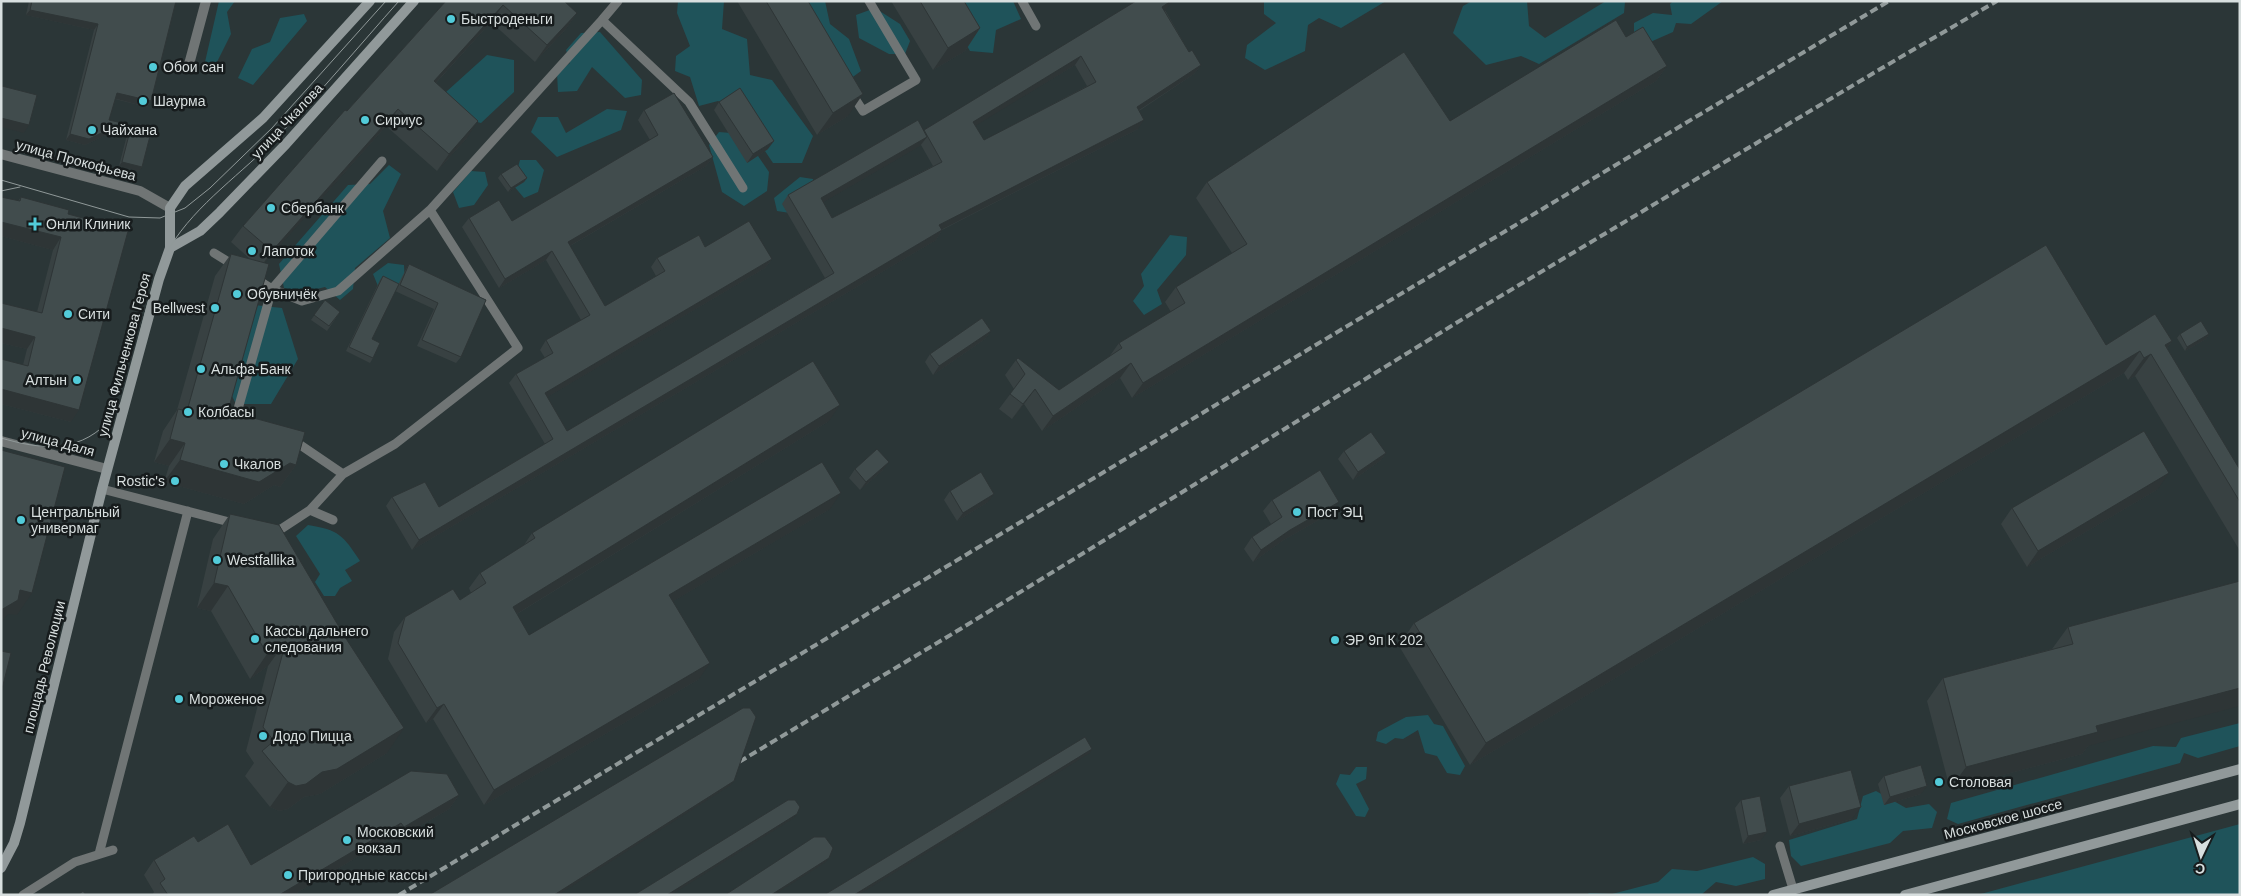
<svg xmlns="http://www.w3.org/2000/svg" width="2241" height="896" viewBox="0 0 2241 896" font-family="Arial,sans-serif">
<style>
.green{fill:#1f535a}
.lines{fill:none;stroke-linecap:round;stroke-linejoin:round}
.service{stroke:#707575;stroke-width:9}
.minor{stroke:#707575;stroke-width:10}
.tertiary{stroke:#707575;stroke-width:10}
.secondary{stroke:#91999a;stroke-width:10}
.tram{stroke:#909999;stroke-width:1}
.rail{stroke:#909999;stroke-width:4;stroke-dasharray:8 4;stroke-linecap:butt}
.wall{fill:#384142;fill-rule:evenodd}
.shaded-wall{fill:#2e3536}
.building{fill:#414c4d;stroke:#2e3536;fill-rule:evenodd}
.poi-dot{fill:#52cbd9;stroke:#171c1d;stroke-width:2}
.labels{text-anchor:middle;stroke-width:5;stroke-linejoin:round;paint-order:stroke}
.poi-label{font-size:14px;fill:#d8dfdf;stroke:#171c1d;text-anchor:start}
.street-label{font-size:14px;fill:#d8dfdf;stroke:#171c1d}
</style>
<rect width="100%" height="100%" fill="#2b3637"/>
<path class="green" d="M219 1H235L227 12 231 34 215 66 205 62Z
M678 1H724L722 29 747 39 750 75 772 80 813 136 802 163H773L737 109 718 101 699 106 690 77 675 71 676 56 690 46 677 13Z
M799 1H825L830 24 849 39 861 71 850 79Z
M941 1H1013L1021 19 996 30 993 53 970 51Z
M1264 1H1386L1341 28 1319 18 1308 25 1305 51 1265 70 1245 58 1247 45 1276 23 1264 14Z
M1472 1H1527L1529 26 1545 38 1606 1 1625 2 1624 13 1539 64 1521 56 1486 65 1453 33 1463 6Z
M1673 1H1723L1691 24 1676 23 1673 32 1648 43 1634 35V23L1653 13 1672 15 1670 4Z
M875 8 900 24 910 41 905 54H889L859 38 856 15Z
M304 14 307 21 253 85 238 78 252 49 270 42 280 18Z
M600 32 642 80 641 95 625 98 592 67 577 91 558 92 557 73 570 63 566 50 581 33Z
M487 55 514 60V92L481 123 450 115 446 92Z
M607 109 627 111 621 130 557 157 531 132 538 117H558L566 133Z
M719 132 743 134 769 172 767 191 744 206 722 192 709 145Z
M520 160H536L544 170 538 192 524 198 513 185Z
M389 165 401 174 383 211 390 238 355 268 353 289 340 300 325 287 300 293 284 288 279 264 348 185 370 184Z
M471 171 485 172 488 185 474 205 459 208 453 192Z
M800 177 813 179 815 193 790 213 777 211 774 198Z
M1170 235 1187 237 1186 255 1157 290 1162 304 1144 315 1133 301 1144 286 1141 274Z
M388 263 404 265 405 287 380 291 373 274Z
M253 305 282 308 298 359 271 404H236L229 390Z
M308 525C339 530 343 535 360 561L345 570 352 581 340 588 335 596H324L315 582 320 574 296 536Z
M1428 715 1434 724 1443 726 1465 766 1460 775 1447 773 1437 756 1425 753 1418 730 1403 739 1395 738 1386 744 1376 741 1378 732 1406 717Z
M2240 723V746L2198 758 2184 753 2180 763 1958 824 1947 819 1951 803 2153 746 2176 747 2181 738Z
M1356 767H1367L1366 779 1356 784 1369 809 1365 817 1356 816 1336 784 1340 774 1350 775Z
M1876 791 1906 808 1929 804 1937 812 1932 828 1903 831 1890 843 1801 866 1791 856 1789 840 1857 819 1863 796Z
M2240 824V895H1977Z
M1753 857 1765 864V879L1736 886 1716 882 1701 895H1587L1589 893 1612 894 1658 882 1672 869 1697 871Z"/>
<g class="lines">
<path class="service" d="M1022 1 1036 26
M602 20 618 1
M852 94 863 111 916 80 869 1
M430 210 602 20 689 102 743 188
M214 253 235 266
M234 423 272 289 255 278
M293 440 343 474
M102 489 237 524
M310 510 343 474 395 444 518 348 430 210 338 291 302 301 272 289 382 161
M275 533 310 510 333 520
M1780 846 1793 889
M99 854 188 511
M23 895 75 862 113 850"/>
<path class="minor" d="M188 68 206 1
M1 441 107 469"/>
<path class="tertiary" d="M1 154 140 191 170 208"/>
<path class="secondary" d="M170 248 200 231 220 212 286 144 414 1
M1 868 14 843 20 823 102 489 159 279 170 248V208L185 186 263 118 370 1
M1773 895 2240 769
M1905 895 2240 804"/>
<path class="tram" d="M1 180 129 217 160 218 185 208 210 188 272 128 386 1
M1 191 20 187
M1 438C39 449 76 454 107 423 124 407 127 384 133 362 143 323 150 282 170 247 197 203 243 173 278 136 320 93 359 46 399 1"/>
<path class="rail" d="M729 768 962 628 1474 312 1882 68 1997 1
M399 895 1889 1"/>
</g>
<path class="wall" d="M29 1H176L151 101 147 107 115 99 109 120 122 123 118 129 85 145 66 140 94 30 26 15Z
M446 1H564L577 13 565 30 535 62 491 22 436 83 467 138 437 171 386 126 264 263 228 411 296 465 280 487 274 485 244 504 164 482 169 466 154 462 163 431 177 410 215 276 231 254 250 259 231 242 243 226Z
M737 1H808L848 116 817 135Z
M891 1H964L980 28 965 51 933 70Z
M1172 1 1165 10 1189 52 1201 65 1194 74 1139 111 1138 129 942 230 936 240 412 550 386 506 392 497 439 507 545 444 509 383 516 374 545 358 540 350 546 340 581 320 546 260 499 288 462 227 469 218 512 221 650 140 638 120 644 110 713 157 706 166 570 246 605 306 656 276 651 267 657 258 705 247 772 259 765 268 547 397 567 431 825 278 782 204 788 195 924 131ZM1075 65 1087 86 984 140 975 125ZM921 145 933 166 832 218 823 202Z
M1626 37 1667 66 1656 81 1132 398 1120 378 1042 431 1024 404 1012 419 999 409 1014 389 1005 375 1016 360 1059 390 1109 357 1119 343 1171 312 1165 302 1176 287 1232 253 1196 198 1207 182 1450 121Z
M719 102 768 149 747 163 714 110Z
M131 127 142 167 139 171 119 166 128 131Z
M501 174 527 178 524 182 508 192 498 178Z
M1 197 18 201 21 197 68 214 107 225 111 219 71 422 1 404V359L23 365 27 349 1 343V303L37 312 53 250 1 236Z
M409 264 486 300 461 357 456 363 417 346 434 309 395 291 405 271Z
M383 276 372 339 373 358 370 363 346 351 380 280Z
M325 300 340 312 327 331 311 320Z
M991 331 985 339 933 375 925 362 930 354Z
M2180 334H2209L2206 339 2185 351 2177 338Z
M2172 341 2167 348 2240 470V551L2135 376 2128 380 2124 373 1470 765 1399 646 1414 623 2106 345Z
M829 421 517 614 529 635 830 509 673 601 699 679 484 805 433 719 426 723 388 659 394 632 405 617 460 600 471 593 469 588 480 573 524 545 532 533Z
M1344 451 1386 453 1380 461 1353 480 1338 459Z
M855 469 883 470 860 490 849 478Z
M2158 489 2027 567 2001 524 2012 508Z
M950 491 988 502 957 521 944 500Z
M1272 500 1331 513 1282 541 1253 562 1244 549 1252 537 1271 524 1263 511Z
M230 514 387 753 320 794 304 797 288 809 279 811 270 807 245 776 254 763 246 751 268 666 250 679 211 611 197 608 213 539Z
M2240 581 2088 746 2082 754 1950 789 1927 701 1943 678 2052 649 2068 627Z
M1884 776 1921 794 1884 805 1878 784Z
M1789 786 1852 819 1790 836 1780 798Z
M459 795 449 809 394 841 391 837 293 895H152L154 892 144 875 154 860 198 842 251 865Z
M1741 800 1761 840 1743 844 1735 808Z"/>
<path class="shaded-wall" d="M1172 1 1166 10 1156 16 1162 7Z
M503 5 491 22 422 98 434 81Z
M30 10 98 24 94 30 26 15Z
M577 13 565 30 535 62 547 45Z
M980 28 965 51 933 70 948 48Z
M1081 56 1075 65 967 131 973 122Z
M1201 65 1194 74 1130 116 1137 107Z
M1667 66 1656 81 1132 398 1143 383Z
M117 93 151 101 147 107 113 98Z
M863 94 848 116 817 135 833 113Z
M398 109 386 126 260 268 272 251Z
M1 118 29 125 24 133 1 127Z
M1144 120 1138 129 933 234 939 225Z
M478 121 467 138 437 171 449 154Z
M122 123 118 129 85 145 66 140 70 134Z
M927 137 920 146 815 207 821 198Z
M774 141 768 149 747 163 753 154Z
M713 157 706 166 561 251 568 242Z
M122 162 142 167 139 171 119 166Z
M527 178 524 182 508 192 511 188Z
M1 222 61 237 53 250 1 236Z
M942 230 936 240 412 550 419 540Z
M552 251 546 260 499 288 505 279Z
M772 259 765 268 539 402 545 393Z
M1 328 35 337 27 349 1 343Z
M991 331 985 339 933 375 939 366Z
M2209 334 2206 339 2185 351 2187 347Z
M2172 341 2156 363 2165 345Z
M2140 351 2124 373 1470 765 1486 743Z
M2151 354 2135 376 2128 380 2144 358Z
M1131 363 1120 378 1042 431 1053 416Z
M1 389 79 410 71 422 1 404Z
M1035 389 1024 404 1012 419 1023 404Z
M840 405 829 421 502 623 513 607Z
M170 439 185 443 169 466 154 462Z
M1386 453 1380 461 1353 480 1358 472Z
M180 460 290 463 296 465 280 487 274 485 244 504 164 482Z
M889 462 883 470 860 490 866 482Z
M2169 473 2158 489 2027 567 2038 551Z
M841 493 830 509 658 610 669 595Z
M994 494 988 502 957 521 963 513Z
M1339 502 1331 513 1282 541 1253 562 1261 550 1290 530Z
M214 583 228 586 211 611 197 608Z
M20 590 32 593 17 615 8 614 1 623V610Z
M286 641 268 666 250 679 267 654Z
M710 663 699 679 484 805 494 790Z
M2240 688V706L2088 746 2082 754 1950 789 1966 767 2096 726Z
M444 704 433 719 426 723 437 708Z
M404 728 387 753 320 794 304 797 288 809 279 811 270 807 288 782 322 772Z
M1092 749 1090 753 858 895H854Z
M734 781 731 785 558 895H554Z
M1927 786 1921 794 1884 805 1890 797Z
M459 795 449 809 394 841 404 827Z
M1861 807 1852 819 1790 836 1799 824Z
M797 814 794 818 671 895H667Z
M401 823 391 837 293 895H279Z
M1767 832 1761 840 1743 844 1748 836Z
M829 858 826 862 774 895H771Z"/>
<path class="building" d="M32 1H176L151 101 117 93 109 120 122 123 89 139 70 134 98 24 30 10Z
M446 1H564L577 13 547 45 503 5 434 81 478 121 449 154 398 109 272 251 243 226 345 110 347 111Z
M766 1H808L863 94 833 113Z
M920 1H964L980 28 948 48Z
M1136 1H1171L1162 7 1189 52 1192 50 1201 65 1137 107 1144 120 939 225 942 230 419 540 392 497 425 482 439 507 553 439 516 374 553 353 546 340 590 315 552 251 505 279 469 218 499 200 512 221 658 135 644 110 674 93 713 157 568 242 605 306 665 271 657 258 699 235 705 247 749 221 772 259 545 393 567 431 834 273 788 195 918 120 927 137 821 198 832 218 942 162 924 130ZM1081 56 1096 82 984 140 973 122Z
M1616 20 1626 37 1643 27 1667 66 1143 383 1131 363 1053 416 1035 389 1023 404 1010 394 1025 374 1016 360 1018 358 1059 390 1122 348 1119 343 1185 303 1176 287 1247 244 1207 182 1404 52 1450 121Z
M2 86 37 95 29 125 1 118V90Z
M740 88 774 141 753 154 719 102Z
M131 127 151 132 142 167 122 162Z
M517 164 527 178 511 188 501 174Z
M1 197 20 201 21 197 69 210 68 214 109 225 111 219 130 224 79 410 1 389V359L28 366 35 337 1 328V303L42 313 61 237 1 222Z
M2046 245 2106 345 2155 314 2172 341 2165 345 2240 470V502L2151 354 2144 358 2140 351 1486 743 1414 623Z
M231 254 269 264 228 411 305 432 296 465 290 463 259 482 180 460 185 443 170 439 178 409 187 411Z
M409 264 486 300 461 357 422 340 438 303 400 285Z
M383 276 399 284 372 339 380 343 373 358 349 347Z
M325 300 340 312 329 326 314 315Z
M982 318 991 331 939 366 930 354Z
M2201 321 2209 334 2187 347 2180 334Z
M813 361 840 405 513 607 529 635 822 462 841 493 669 595 710 663 494 790 444 704 437 708 398 643 405 617 453 589 460 600 486 583 480 573 535 538 532 533Z
M2144 431 2169 473 2038 551 2012 508Z
M1371 432 1386 453 1358 472 1344 451Z
M877 449 889 462 866 482 855 469Z
M1 450 65 467 32 593 20 590 18 600 1 610Z
M1320 470 1339 502 1290 530 1261 550 1252 537 1282 517 1272 500Z
M981 472 994 494 963 513 950 491Z
M230 514 279 525 345 637 404 728 337 769 322 772 306 784 296 786 288 782 262 751 274 741 263 727 286 641 267 654 228 586 214 583Z
M2240 581V688L2096 726 2098 732 1966 767 1943 678 2073 644 2068 627Z
M1 651 11 653 1 693Z
M743 708H750L756 717 734 781 554 895H429Z
M1085 737 1092 749 854 895H824Z
M1921 765 1927 786 1890 797 1884 776Z
M1851 770 1861 807 1799 824 1789 786Z
M411 771 447 774 459 795 404 827 401 823 279 895H168L160 883 165 879 154 860 194 836 198 842 228 824 251 865Z
M1760 796 1767 832 1748 836 1741 800Z
M788 800H795L800 807 797 814 667 895H634Z
M814 837H825L833 848 829 858 771 895H725Z
M83 891 86 895H78Z"/>
<g class="poi-dot">
<circle cx="451" cy="19" r="5"/>
<circle cx="153" cy="67" r="5"/>
<circle cx="143" cy="101" r="5"/>
<circle cx="365" cy="120" r="5"/>
<circle cx="92" cy="130" r="5"/>
<circle cx="271" cy="208" r="5"/>
<path d="M32.5 216.5h5v5h5v5h-5v5h-5v-5h-5v-5h5z"/>
<circle cx="252" cy="251" r="5"/>
<circle cx="237" cy="294" r="5"/>
<circle cx="215" cy="308" r="5"/>
<circle cx="68" cy="314" r="5"/>
<circle cx="201" cy="369" r="5"/>
<circle cx="77" cy="380" r="5"/>
<circle cx="188" cy="412" r="5"/>
<circle cx="224" cy="464" r="5"/>
<circle cx="175" cy="481" r="5"/>
<circle cx="1297" cy="512" r="5"/>
<circle cx="21" cy="520" r="5"/>
<circle cx="217" cy="560" r="5"/>
<circle cx="255" cy="639" r="5"/>
<circle cx="1335" cy="640" r="5"/>
<circle cx="179" cy="699" r="5"/>
<circle cx="263" cy="736" r="5"/>
<circle cx="1939" cy="782" r="5"/>
<circle cx="347" cy="840" r="5"/>
<circle cx="288" cy="875" r="5"/>
</g>
<g class="labels">
<g class="poi-label">
<text x="461" y="24">Быстроденьги</text>
<text x="163" y="72">Обои сан</text>
<text x="153" y="106">Шаурма</text>
<text x="375" y="125">Сириус</text>
<text x="102" y="135">Чайхана</text>
<text x="281" y="213">Сбербанк</text>
<text x="46" y="229">Онли Клиник</text>
<text x="262" y="256">Лапоток</text>
<text x="247" y="299">Обувничёк</text>
<text x="205" y="313" text-anchor="end">Bellwest</text>
<text x="78" y="319">Сити</text>
<text x="211" y="374">Альфа-Банк</text>
<text x="67" y="385" text-anchor="end">Алтын</text>
<text x="198" y="417">Колбасы</text>
<text x="234" y="469">Чкалов</text>
<text x="165" y="486" text-anchor="end">Rostic's</text>
<text x="31" y="517">Центральный<tspan x="31" dy="16">универмаг</tspan></text>
<text x="1307" y="517">Пост ЭЦ</text>
<text x="227" y="565">Westfallika</text>
<text x="265" y="636">Кассы дальнего<tspan x="265" dy="16">следования</tspan></text>
<text x="1345" y="645">ЭР 9п К 202</text>
<text x="189" y="704">Мороженое</text>
<text x="273" y="741">Додо Пицца</text>
<text x="1949" y="787">Столовая</text>
<text x="357" y="837">Московский<tspan x="357" dy="16">вокзал</tspan></text>
<text x="298" y="880">Пригородные кассы</text>
</g>
<g class="street-label">
<text transform="translate(287 121) rotate(-47)" y="5">улица Чкалова</text>
<text transform="translate(76 160) rotate(15)" y="5">улица Прокофьева</text>
<text transform="translate(124 355) rotate(-75)" y="5">улица Фильченкова Героя</text>
<text transform="translate(58 442) rotate(15)" y="5">улица Даля</text>
<text transform="translate(44 667) rotate(-76)" y="5">площадь Революции</text>
<text transform="translate(2003 819) rotate(-15)" y="5">Московское шоссе</text>
</g>
</g>
<rect width="2241" height="896" fill="none" stroke="#d8dfdf" stroke-width="5"/>
<g transform="translate(2201 856) rotate(184)" stroke="#171c1d" stroke-width="4" paint-order="stroke">
<path d="M0-4L9 19L0 12L-9 19Z" fill="#d8dfdf"/>
<text y="-8" font-size="14" font-weight="bold" text-anchor="middle" fill="#d8dfdf">С</text>
</g>
</svg>
